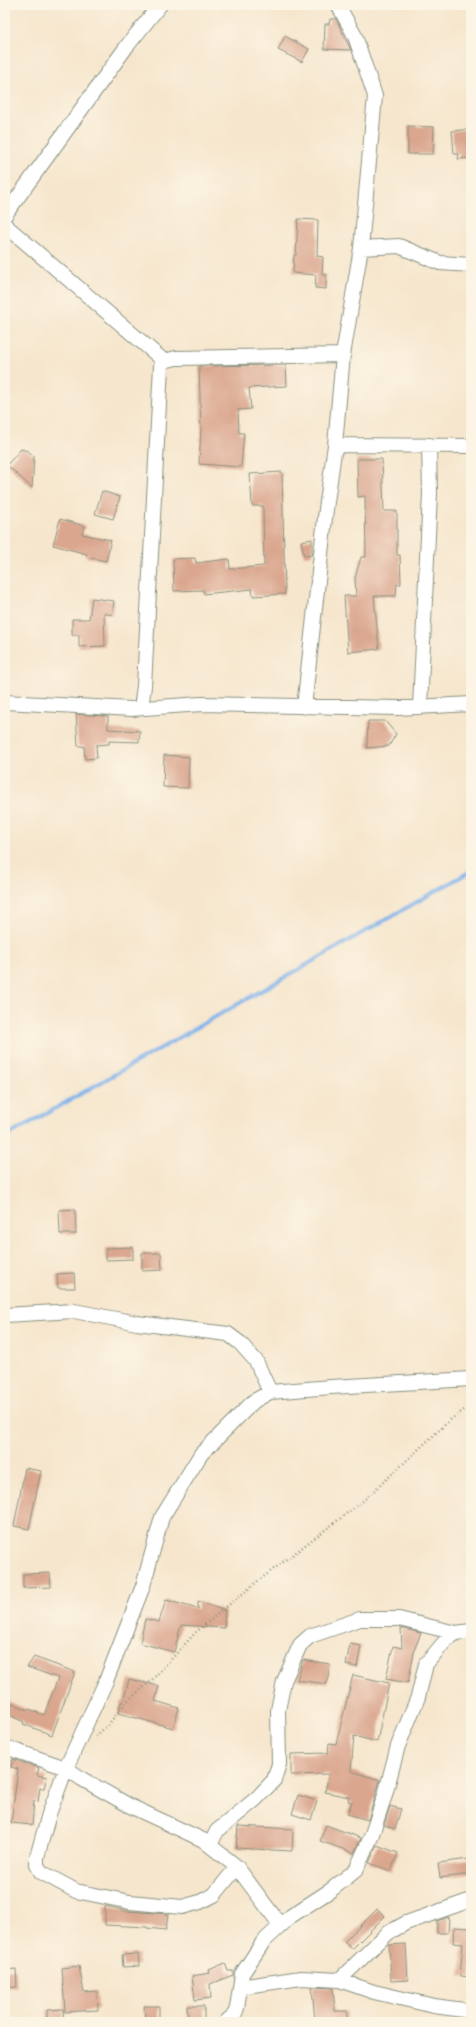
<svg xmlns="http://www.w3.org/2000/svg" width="476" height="2027" viewBox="0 0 476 2027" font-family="Mali,sans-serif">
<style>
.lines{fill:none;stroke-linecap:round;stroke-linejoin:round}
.stream{stroke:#7db1ea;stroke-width:4}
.building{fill:#daa68e}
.street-casing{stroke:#8a9280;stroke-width:16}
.path{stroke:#8a9280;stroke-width:2.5;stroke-dasharray:1 3;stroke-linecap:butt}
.street{stroke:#fff;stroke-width:14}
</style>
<rect width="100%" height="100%" fill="#fcf5e5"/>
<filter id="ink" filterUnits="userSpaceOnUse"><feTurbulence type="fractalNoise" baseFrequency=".025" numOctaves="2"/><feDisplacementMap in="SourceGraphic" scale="8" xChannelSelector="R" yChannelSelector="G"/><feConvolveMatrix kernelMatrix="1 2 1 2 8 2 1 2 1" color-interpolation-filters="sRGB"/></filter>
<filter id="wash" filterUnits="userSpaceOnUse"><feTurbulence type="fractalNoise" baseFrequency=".012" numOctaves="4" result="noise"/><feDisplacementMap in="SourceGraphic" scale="16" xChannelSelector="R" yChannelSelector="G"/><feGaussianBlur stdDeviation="0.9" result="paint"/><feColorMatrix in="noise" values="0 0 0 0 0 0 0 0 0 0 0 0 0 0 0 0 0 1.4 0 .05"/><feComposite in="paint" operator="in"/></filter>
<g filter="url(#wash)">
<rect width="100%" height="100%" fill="#f6e6cd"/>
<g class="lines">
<path class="stream" d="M5 1137 471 871"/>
</g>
<g id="blocks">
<path class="building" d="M330 19H336L351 50 324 49 325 24H329Z
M285 36 309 49 302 62 278 50Z
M408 126 434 127 433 154H408Z
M471 129V158L458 159 459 154H454L452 131Z
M298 219 318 220 317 256 323 257 322 275 326 274V289L315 288 316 275 293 273 294 255H296Z
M286 365 287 386 249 388 251 409 238 410 239 433H244L241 467 199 464 201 430 199 366Z
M21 449 28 451 34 456 32 488 7 465Z
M357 459H382L384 511H397V555H400L401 584H397L396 596H374L379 649 348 652 344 596H356L355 578 361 557H366L365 496 358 497Z
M282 472 285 594 253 596 252 589 204 594 203 590 174 591 173 559 195 558 196 563 229 559 230 569 264 566 263 506H252L250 474Z
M102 491 120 497 113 519 95 514Z
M60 519 85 526 82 534 111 540 106 561 86 557 87 554 53 545Z
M312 539V555L304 556 301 541Z
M92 598 114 601 112 615 104 613 105 646 79 647V635H72V619H89Z
M76 714 108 716V729L140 731 139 742 109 741V744L96 745 97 758 85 759 84 746H78Z
M368 721H385L396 734 389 746 367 748Z
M164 755 189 757 188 788 163 787Z
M75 1209 76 1234H60L59 1210Z
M133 1247V1259L106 1260V1248Z
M142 1253H161L162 1270 142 1271Z
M74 1273 75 1288H58L57 1274Z
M25 1468 41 1471 29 1529 14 1526Z
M50 1573 51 1587 23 1588V1574Z
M166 1600 198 1609V1601L225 1611 224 1628 181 1625 174 1652 140 1643 145 1619 159 1622Z
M401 1628 421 1633 415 1648 408 1683 386 1679 393 1646 402 1648Z
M350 1644 361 1646 357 1667 346 1665Z
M34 1657 75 1672 52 1735 23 1724 24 1722 5 1713V1700L28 1710 29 1709 44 1715 58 1678 27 1667Z
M303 1660 330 1664 327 1684 297 1680Z
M353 1675 389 1683 377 1742 354 1736 351 1771 380 1780 368 1820 347 1814 352 1802 348 1801 349 1797 325 1792 329 1774 291 1775V1754L328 1753 329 1743 336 1744Z
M129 1679 159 1686 155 1701 179 1708 173 1728 118 1713 121 1702H123Z
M13 1759 39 1768 37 1775 47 1777 44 1788H40L38 1802 34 1801 32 1825 11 1823 18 1769 11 1767Z
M298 1795 317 1801 311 1820 292 1814Z
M390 1806 401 1809 395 1829 384 1825Z
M326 1825 361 1838 354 1853 320 1841Z
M238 1826 293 1829 292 1851 236 1848Z
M377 1845 398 1853 391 1871 369 1863Z
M469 1859 471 1874 440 1878 438 1863Z
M105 1906 127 1911 168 1914 166 1930 147 1928V1927L105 1925Z
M377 1909 385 1916 352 1949 344 1942Z
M449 1917 448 1933H437V1921Z
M454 1927 471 1928V1977L460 1976 463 1944 453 1943Z
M406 1944 408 1980 391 1981 389 1945Z
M138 1954 139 1966 123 1967 122 1955Z
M225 1963 228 1971H233V1975L210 1984 211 1998 195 2000 192 1976 210 1973 209 1970Z
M79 1966 84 1992 97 1991 98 2010 65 2012 62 1968Z
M16 1969 17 1987 5 1988V1970Z
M312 1987 333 1988 335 2011H347V2022H315Z
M144 2006H159V2020H145Z
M187 2006H204V2019L188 2020Z
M63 2009 64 2022H47V2010Z"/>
</g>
</g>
<g filter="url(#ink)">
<use href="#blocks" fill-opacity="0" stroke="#8a9280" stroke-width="1"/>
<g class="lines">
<g class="street-casing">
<path id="street" d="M5 215 127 46 160 5
M5 225 164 361
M361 248 399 246 440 263 471 265
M335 445 471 446
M5 702 131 709 201 704 398 708 471 704
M304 707 326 509 335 445 343 355 361 248 375 96 355 36 338 5
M420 707 430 493 429 445
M141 708 144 686 161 366 164 361 176 358 343 355
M5 1315 74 1311 137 1323 228 1334 240 1343 256 1361 270 1392
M5 1747 66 1768 82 1779 130 1806 203 1840 237 1867 281 1926
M210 1845 217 1831 256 1799 274 1780 279 1764 278 1710 284 1681 300 1645 310 1636 360 1619H399L456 1633
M237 1867 214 1895 200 1902 182 1907 130 1902 76 1891 41 1872 37 1865V1857L49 1814 66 1768 106 1681 143 1586 162 1517 201 1454 254 1401 270 1392 331 1387 471 1379
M339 1980 388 1933 406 1923 471 1900
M240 1987 301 1978 339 1980 374 1992 434 2006 471 2011
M226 2022 235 2014 237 2008 242 1974 263 1942 291 1916 331 1890 356 1870 371 1837 385 1795 398 1746 418 1697 426 1664 446 1640 456 1633 471 1631"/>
</g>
<path class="path" d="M96 1736 108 1725 126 1702 151 1681 197 1631 258 1581 363 1501 450 1420 471 1405"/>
<use href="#street" class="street"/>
</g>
</g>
<rect width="476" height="2027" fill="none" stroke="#fcf5e5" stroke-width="20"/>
</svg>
